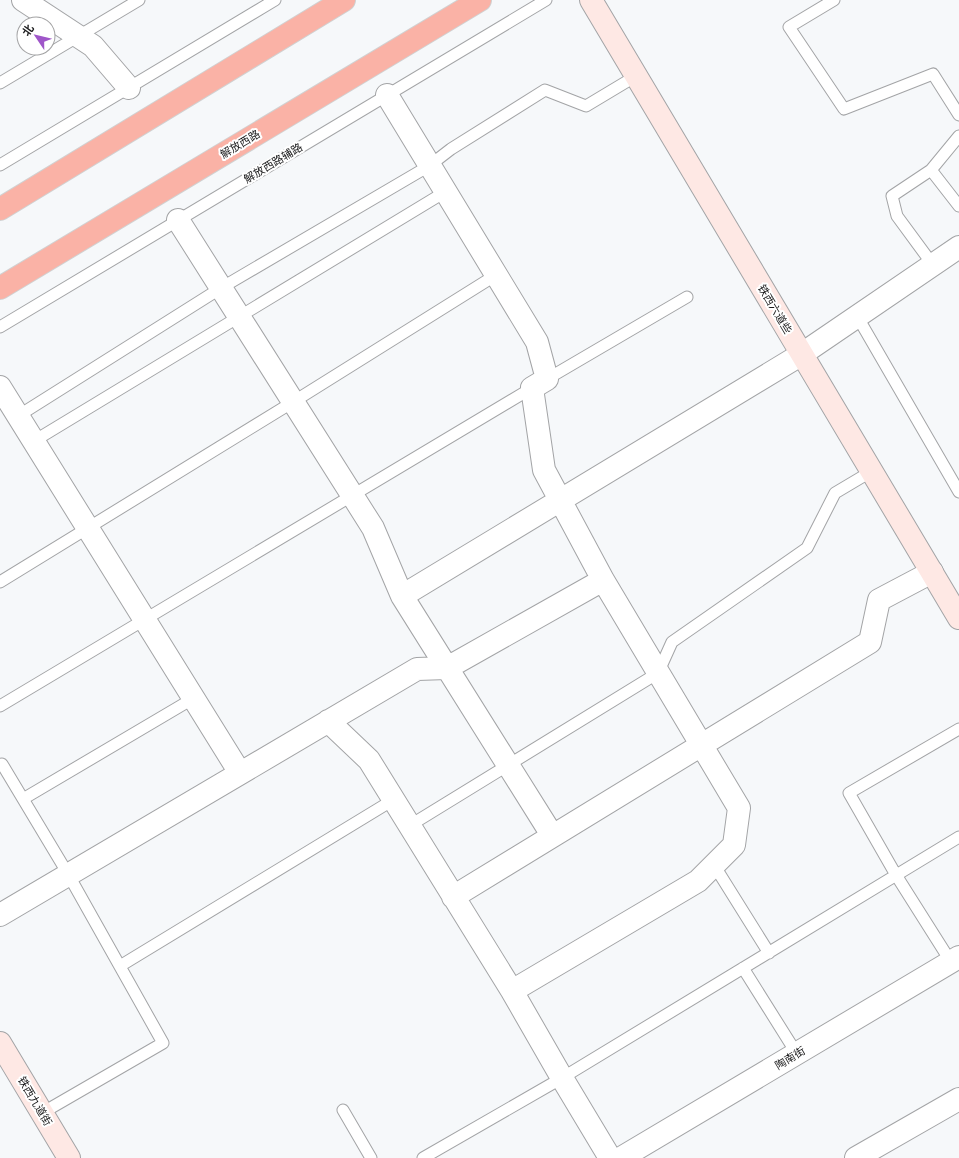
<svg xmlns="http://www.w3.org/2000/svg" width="959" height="1158" viewBox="0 0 959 1158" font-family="'PT Sans','Noto Sans SC',sans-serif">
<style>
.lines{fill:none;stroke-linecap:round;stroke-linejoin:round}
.lane-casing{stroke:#a3a4a6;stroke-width:13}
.street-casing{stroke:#a3a4a6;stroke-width:24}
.secondary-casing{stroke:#a3a4a6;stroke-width:24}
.highway-casing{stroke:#d1d1d1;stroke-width:24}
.lane{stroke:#fff;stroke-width:11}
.street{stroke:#fff;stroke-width:22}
.secondary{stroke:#fee8e4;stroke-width:22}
.highway{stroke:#fab2a6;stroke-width:22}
.labels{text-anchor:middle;stroke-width:4;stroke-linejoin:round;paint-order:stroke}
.street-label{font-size:11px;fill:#1a1a1b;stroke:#fff}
</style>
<rect width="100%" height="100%" fill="#f6f8fa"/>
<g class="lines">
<g class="lane-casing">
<path id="lane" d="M834 0 789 27 844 109 933 74 959 115
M0 83 139 0
M0 165 275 0
M931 170 959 206
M933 265 897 216 892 196 931 170 959 136
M857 316 959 492
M0 327 546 0
M547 379 687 297
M18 416 221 288 429 166 451 149 545 90 586 106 636 76
M34 441 445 192
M0 582 293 402 496 275
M0 706 532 388
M2 764 68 874 163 1043 42 1113
M23 799 194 698
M409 826 658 673 672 642 807 548 835 493 872 471
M714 865 769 953
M951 962 896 875 849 793 959 729
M120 966 393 800
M743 968 797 1054
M343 1110 371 1158
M423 1158 562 1078 959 837"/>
</g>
<g class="street-casing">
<path id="street" d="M23 0 93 46 129 88
M387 95 537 342 547 379 532 388 544 470 603 580 739 808 734 845 698 881 512 991
M178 220 373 528 402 596 552 835
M0 387 240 773
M402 596 802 354 959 247
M328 721 369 760 512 991 562 1078 610 1158
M453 897 870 642 879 600 932 572
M0 915 417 669 447 668 603 580
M621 1158 959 957
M856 1158 959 1099"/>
</g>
<g class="secondary-casing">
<path id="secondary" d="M591 0 959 618
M0 1043 69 1158"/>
</g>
<g class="highway-casing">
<path id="highway" d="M0 209 344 0
M0 288 480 0"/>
</g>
<use href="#lane" class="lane"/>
<use href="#street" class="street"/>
<use href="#secondary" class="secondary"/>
<use href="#highway" class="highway"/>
</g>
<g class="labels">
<g class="street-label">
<text transform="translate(240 144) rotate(-31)" y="4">解放西路</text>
<text transform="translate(273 163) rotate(-31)" y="4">解放西路辅路</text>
<text transform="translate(775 309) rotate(59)" y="4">铁西六道些</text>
<text transform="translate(790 1058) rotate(-31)" y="4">陶南街</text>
<text transform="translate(35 1101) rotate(59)" y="4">铁西九道街</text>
</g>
</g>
<g transform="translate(36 36) rotate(305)"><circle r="19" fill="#ffffff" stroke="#a3a3a4"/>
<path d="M0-3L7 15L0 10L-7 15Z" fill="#9f56c9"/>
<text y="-6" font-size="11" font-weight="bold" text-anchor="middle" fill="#1a1a1b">北</text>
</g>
</svg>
